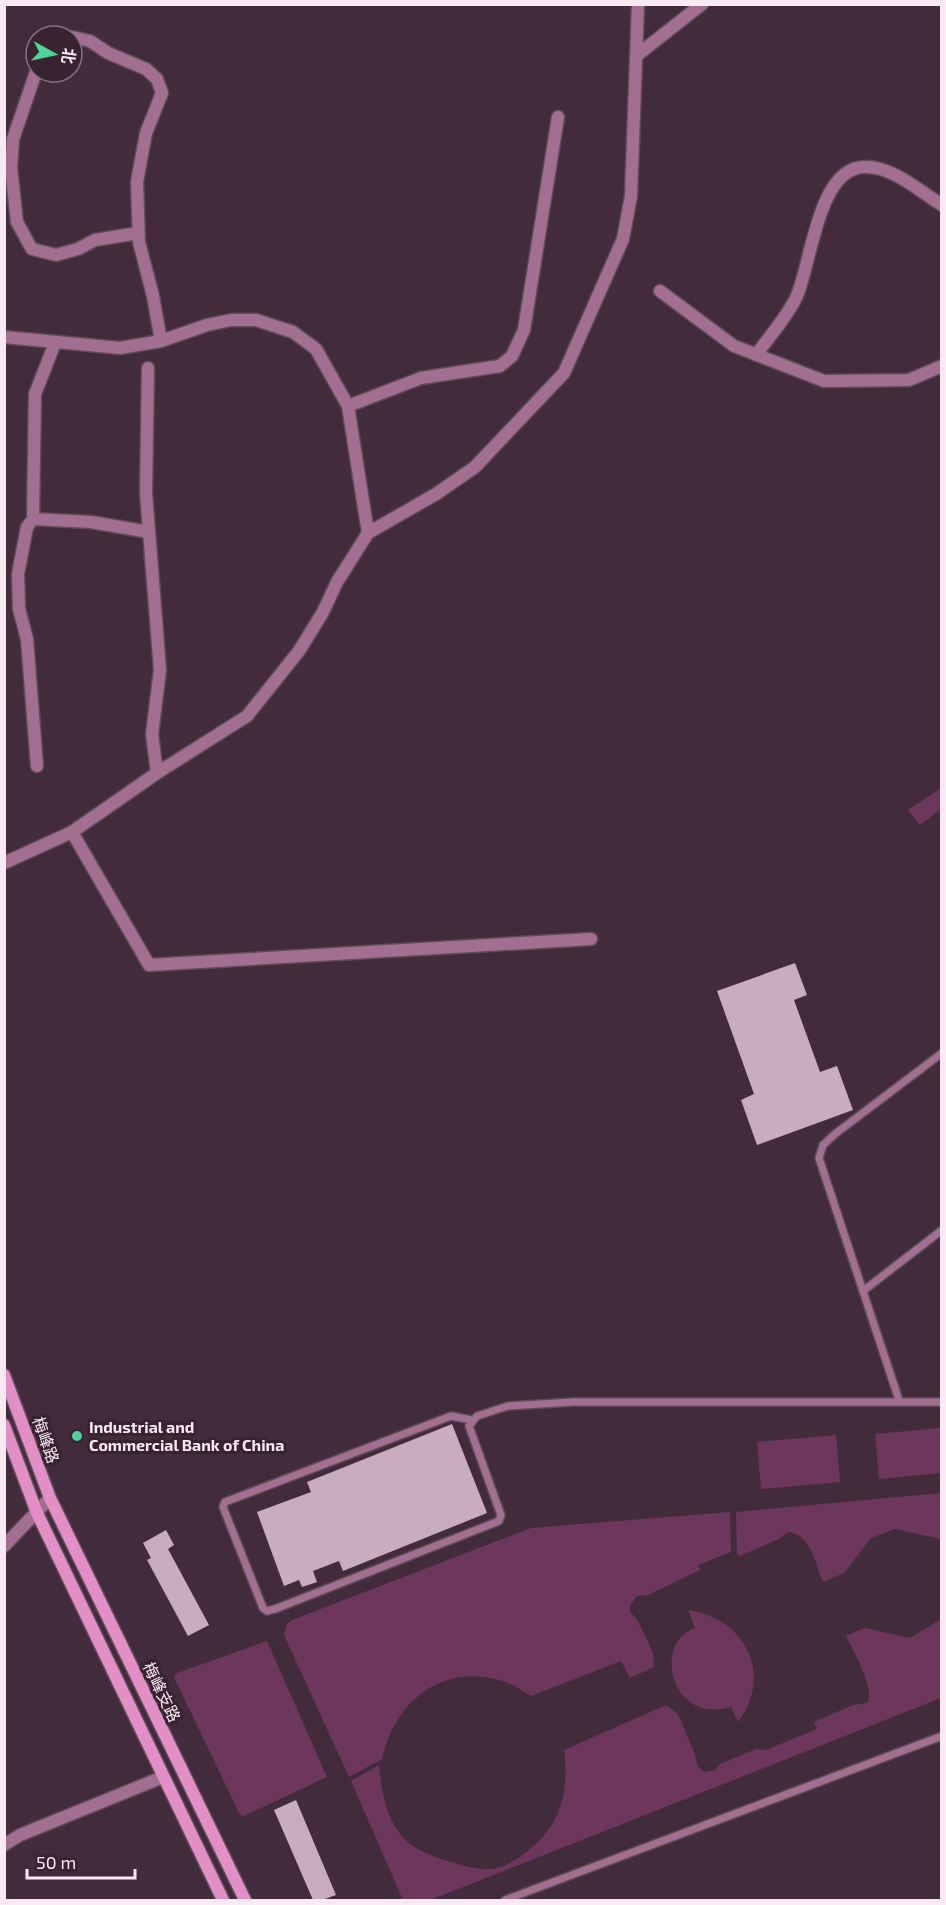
<svg xmlns="http://www.w3.org/2000/svg" width="946" height="1905" viewBox="0 0 946 1905" font-family="'Exo 2','Noto Sans SC',sans-serif">
<style>
.green{fill:#6d375b}
.building{fill:#c9adbe}
.lines{fill:none;stroke-linecap:round;stroke-linejoin:round}
.service-casing{stroke:#5f4a58;stroke-width:10}
.minor-casing{stroke:#5f4a58;stroke-width:15}
.tertiary-casing{stroke:#5f4a58;stroke-width:15}
.secondary-casing{stroke:#5f4a58;stroke-width:15}
.service{stroke:#a36f90;stroke-width:7}
.minor{stroke:#a36f90;stroke-width:12}
.tertiary{stroke:#a36f90;stroke-width:12}
.secondary{stroke:#e18fc5;stroke-width:12}
.poi-dot{fill:#4fd399;stroke:#382330;stroke-width:2}
.labels{text-anchor:middle;stroke-width:6;stroke-linejoin:round;paint-order:stroke}
.poi-label{font-size:16px;font-weight:bold;fill:#f8e9f2;stroke:#382330;text-anchor:start}
.street-label{font-size:16px;fill:#f8e9f2;stroke:#382330}
</style>
<rect width="100%" height="100%" fill="#422c3b"/>
<path class="green" d="M941 788V809L920 825 908 810Z
M941 1428V1473L879 1479 875 1434Z
M836 1435 840 1482 761 1489 757 1442Z
M941 1493V1539L895 1529 871 1538 844 1573 823 1582C815 1563 811 1534 788 1532L779 1539 740 1556 737 1554 736 1512Z
M730 1512 731 1552 698 1565 700 1570 648 1595 637 1596 630 1605V1612L637 1619 653 1653 654 1667 630 1678 621 1661 531 1696C522 1691 513 1684 503 1681 443 1662 394 1701 382 1759L349 1777 284 1635 287 1624 292 1620 531 1528Z
M688 1610C745 1618 774 1674 738 1722L731 1707C669 1725 653 1642 695 1628Z
M941 1619V1698L430 1900H403L351 1781 379 1765C381 1787 385 1813 398 1831 411 1849 428 1855 448 1861 461 1865 476 1870 489 1869 505 1868 518 1859 530 1849 562 1823 569 1790 564 1750L666 1705 678 1714 695 1754 697 1765 704 1772 715 1770 720 1764 756 1749 766 1750 817 1729 814 1722 853 1705 867 1703C876 1691 853 1650 846 1636L865 1628 910 1638Z
M267 1641 327 1777 244 1816 240 1815 174 1677 177 1673Z"/>
<path class="building" d="M795 963 807 995 794 1000 820 1072 837 1066 853 1110 757 1145 741 1100 754 1094 717 991Z
M452 1424 487 1513 343 1571 339 1561 313 1571 317 1582 302 1587 299 1580 284 1586 257 1512 311 1492 307 1482Z
M166 1530 174 1545 168 1549 209 1625 188 1636 147 1560 151 1558 143 1543Z
M296 1800 336 1895 322 1900H313L274 1810Z"/>
<g class="lines">
<g class="service-casing">
<path id="service" d="M863 1291 942 1230
M899 1400 819 1158 823 1145 835 1134 942 1053
M472 1420 451 1416 225 1502 223 1507 263 1608 267 1611 275 1609 499 1521 501 1515 469 1426 477 1416 508 1406 573 1402H942
M505 1900 942 1736"/>
</g>
<g class="minor-casing">
<path id="minor" d="M72 37 90 41 108 53 146 69 157 79 162 93 146 133 137 182 139 242 153 296 161 341
M636 56 702 4
M36 72 13 139 11 168 17 222 29 244 32 249 56 255 78 249 95 240 138 233
M660 291 734 346 824 381 909 380 942 366
M4 337 120 348 161 341 207 325 231 320H256L293 332 316 349 348 406 368 533
M756 355C769 337 786 318 796 298 811 267 817 168 864 167 893 166 919 191 942 205
M148 368 146 493 160 670 152 734 157 773
M348 406 421 378 500 366 512 356 524 330 558 117
M33 519 91 522 149 532
M37 766 27 639 19 609 18 574 27 527 33 519 35 394 55 343
M72 832 149 965 591 939
M4 863 72 832 157 773 247 716 299 651 323 612 337 582 368 533 436 494 475 467 564 373 623 239 631 196 638 4
M4 1845 20 1835 163 1777"/>
</g>
<g class="tertiary-casing">
<path id="tertiary" d="M4 1546 50 1498"/>
</g>
<g class="secondary-casing">
<path id="secondary" d="M4 1375 50 1498 245 1900
M4 1425 37 1513 223 1900"/>
</g>
<use href="#service" class="service"/>
<use href="#minor" class="minor"/>
<use href="#tertiary" class="tertiary"/>
<use href="#secondary" class="secondary"/>
</g>
<circle class="poi-dot" cx="77" cy="1436" r="6"/>
<g class="labels">
<g class="poi-label">
<text x="89" y="1433">Industrial and<tspan x="89" dy="18">Commercial Bank of China</tspan></text>
</g>
<g class="street-label">
<text transform="translate(46 1440) rotate(70)" y="6">梅峰路</text>
<text transform="translate(162 1692) rotate(64)" y="6">梅峰支路</text>
</g>
</g>
<rect width="946" height="1905" fill="none" stroke="#f8e9f2" stroke-width="12"/>
<g transform="translate(54 54) rotate(98)"><circle r="28" fill="#382330" stroke="#85727e" stroke-width="1.5"/>
<path d="M0-4.5L10 22L0 15L-10 22Z" fill="#4fd399"/>
<text y="-9" font-size="16" font-weight="bold" text-anchor="middle" fill="#f8e9f2">北</text>
</g>
<path d="M27 1869v9h108v-9" fill="none" stroke="#f8e9f2" stroke-width="3"/>
<text x="36" y="1869" font-size="18" fill="#f8e9f2" stroke="#382330" stroke-width="4.5" paint-order="stroke">50 m</text>
</svg>
